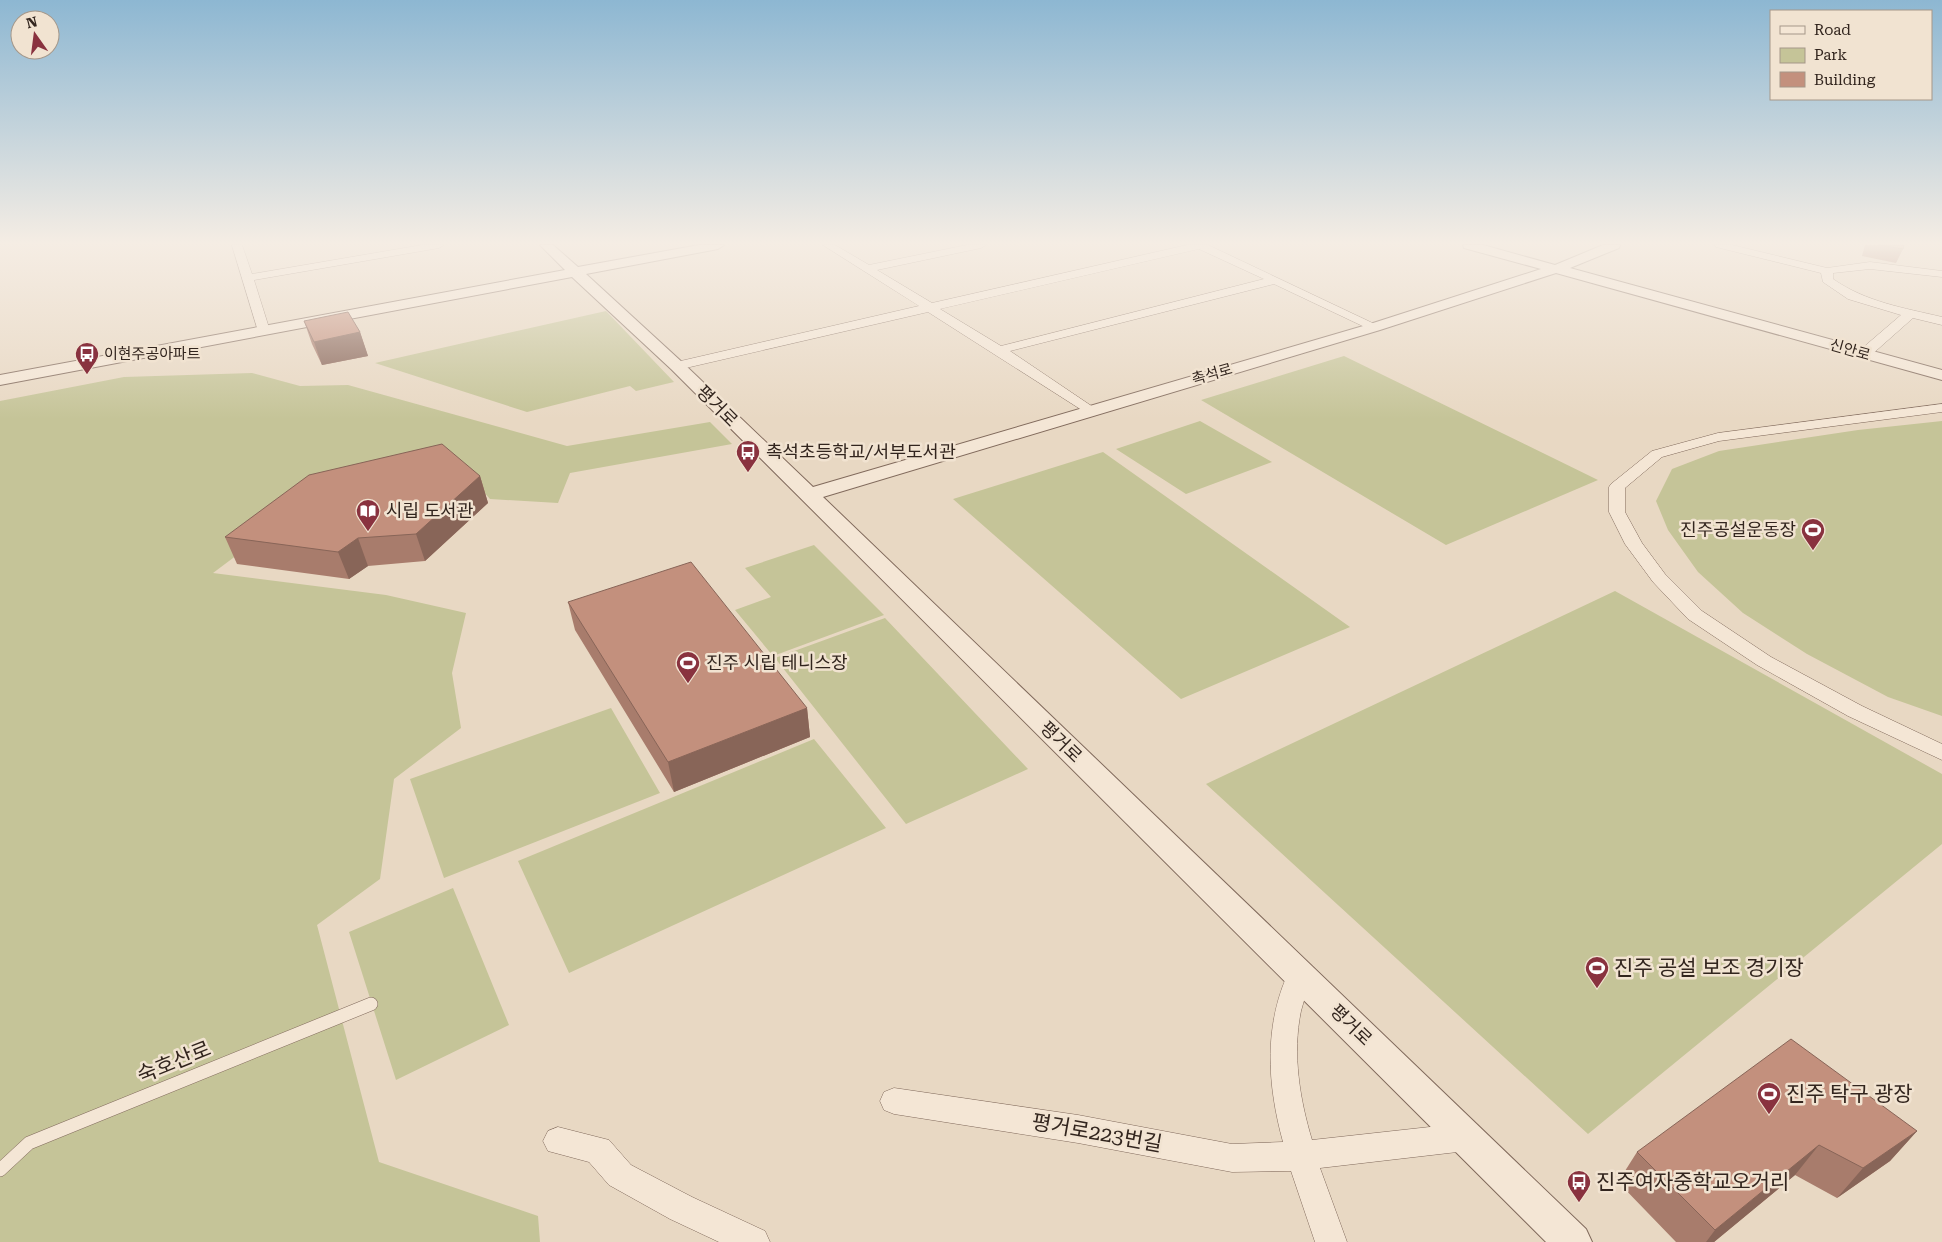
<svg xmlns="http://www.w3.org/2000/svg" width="1942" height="1242" viewBox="0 0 1942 1242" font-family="'Roboto Serif','Noto Sans KR',serif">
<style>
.green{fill:#c5c498}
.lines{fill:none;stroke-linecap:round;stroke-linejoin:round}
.service-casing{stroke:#816a5c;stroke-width:14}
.minor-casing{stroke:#816a5c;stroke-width:1}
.tertiary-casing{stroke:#816a5c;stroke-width:2}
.service{stroke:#f4e6d5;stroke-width:13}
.minor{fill:#f4e6d5;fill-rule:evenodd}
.tertiary{fill:#f4e6d5;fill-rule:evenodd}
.wall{fill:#a87c6c}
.shaded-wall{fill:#886558}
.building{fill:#c3907d;stroke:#886558}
.labels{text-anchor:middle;stroke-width:5;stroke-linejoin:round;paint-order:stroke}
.far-street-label{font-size:15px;fill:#32251e;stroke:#f1e3d1}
.far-poi-label{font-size:15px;fill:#32251e;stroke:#f1e3d1;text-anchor:start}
.street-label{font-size:18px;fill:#32251e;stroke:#f1e3d1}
.poi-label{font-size:18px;fill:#32251e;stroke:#f1e3d1;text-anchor:start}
.near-poi-label{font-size:21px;fill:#32251e;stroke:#f1e3d1;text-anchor:start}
.near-street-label{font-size:21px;fill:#32251e;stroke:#f1e3d1}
</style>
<rect width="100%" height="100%" fill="#e8d8c3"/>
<path class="green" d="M606 311 674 382 636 391 630 386 527 412 375 363Z
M1344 356 1598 480 1446 545 1201 400Z
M252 373 300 386 348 385 567 446 710 422 732 444 570 473 558 503 490 499 459 464 313 498 213 573 386 595 466 613 452 673 461 728 394 779 380 879 317 925 379 1162 538 1216 540 1242H0V401L124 377Z
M1200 421 1272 462 1186 494 1116 449Z
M1942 421V716L1888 697 1807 654 1743 613 1698 572 1668 530 1656 501 1672 469 1719 451 1858 430Z
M1103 452 1350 627 1181 699 953 499Z
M814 545 884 615 773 656 735 610 771 597 745 568Z
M1615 591 1942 774V844L1588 1134 1206 784Z
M885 618 1028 769 906 824 775 658Z
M611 708 660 793 444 878 410 779Z
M814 739 886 828 569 973 518 861Z
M453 888 509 1025 396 1080 349 932Z"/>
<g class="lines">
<g class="service-casing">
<path id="service" d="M0 1170 29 1143 371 1004"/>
</g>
<g class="minor-casing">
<path id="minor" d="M232 245H242L252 274 422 245H444L439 248 254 280 270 331 264 335 258 331Z
M823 245H835L869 265 967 245H986L981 248 877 270 932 303 1187 245H1208L1381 327 1375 331 1371 330 1274 284 1010 351 1093 407 1095 410 1093 413 1088 414 928 312 677 370 672 369 670 366 672 363 919 306ZM1199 249 1264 279 1001 346 940 309Z
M1715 245H1732L1827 268 1870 262 1942 271V277L1870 269 1833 273V279C1866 302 1904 308 1942 317V325L1913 318 1869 357H1859L1857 354 1859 351 1901 315 1848 299 1823 282 1821 273 1716 247Z
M1942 404V412L1719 441 1662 457 1625 488V512L1642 543 1665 574 1702 611 1771 657 1862 706 1942 744V760L1848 716 1757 665 1688 619 1653 582 1625 544 1609 512V487L1611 484 1652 451 1718 433Z
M1300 964 1309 967 1313 975C1309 987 1304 999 1301 1011 1292 1054 1300 1100 1312 1140L1466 1123 1476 1127 1481 1137 1476 1147 1466 1151 1320 1168 1347 1242H1315L1291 1171 1232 1172 1078 1143 894 1114 884 1110 880 1101 884 1092 894 1088 1078 1115 1232 1144 1283 1142C1267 1084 1263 1023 1291 967Z
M558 1127 609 1140 631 1165 692 1197 765 1231 770 1242H719L670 1219 609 1185 589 1162 548 1151 543 1141 548 1131Z"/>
</g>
<g class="tertiary-casing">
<path id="tertiary" d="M540 245H553L578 267 699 245H724L718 249 586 274 683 363 813 487 1370 324 1541 269 1464 248 1463 245H1483L1555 265 1603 245H1620L1619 248 1570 268 1942 370V380L1556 273 1380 330 823 497 1586 1229 1592 1242H1546L671 369 572 277 0 385V375L565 270Z"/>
</g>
<use href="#service" class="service"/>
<use href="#minor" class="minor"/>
<use href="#tertiary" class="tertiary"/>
</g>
<path class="wall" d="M1865 245H1904L1903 249 1896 263 1862 256Z
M304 321 360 332 368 356 322 365 312 344Z
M480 476 488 503 425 561 368 566 349 579 237 564 225 537Z
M568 602 807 708 810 737 674 792 575 630Z
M1917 1131 1890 1161 1837 1198 1795 1175 1714 1242H1676L1618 1182 1637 1152Z"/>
<path class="shaded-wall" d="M360 332 368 356 322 365 314 342Z
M480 476 488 503 425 561 416 534Z
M358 538 368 566 349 579 338 552Z
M807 708 810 737 674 792 668 762Z
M1917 1131 1890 1161 1837 1198 1863 1168Z
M1819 1145 1795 1175 1714 1242H1706L1715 1230Z"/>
<path class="building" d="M1879 245H1904L1903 249Z
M348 312 360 332 314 342 304 321Z
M442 444 480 476 416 534 358 538 338 552 225 537 309 475Z
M691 562 807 708 668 762 568 602Z
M1791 1039 1917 1131 1863 1168 1819 1145 1715 1230 1637 1152Z"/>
<linearGradient id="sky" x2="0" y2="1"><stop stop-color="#8db7d2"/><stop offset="0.58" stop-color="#f5ede4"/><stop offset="1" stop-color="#f5ede4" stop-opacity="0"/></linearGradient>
<rect width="1942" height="419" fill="url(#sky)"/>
<defs>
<g id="bus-pin" transform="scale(1.25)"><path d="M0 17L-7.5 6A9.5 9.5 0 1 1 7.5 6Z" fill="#89323f" stroke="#f1e3d1"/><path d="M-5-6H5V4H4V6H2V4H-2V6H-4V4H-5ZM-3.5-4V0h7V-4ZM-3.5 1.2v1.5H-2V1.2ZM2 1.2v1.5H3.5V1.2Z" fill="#fff"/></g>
<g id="library-pin" transform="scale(1.25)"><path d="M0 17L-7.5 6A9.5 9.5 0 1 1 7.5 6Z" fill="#89323f" stroke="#f1e3d1"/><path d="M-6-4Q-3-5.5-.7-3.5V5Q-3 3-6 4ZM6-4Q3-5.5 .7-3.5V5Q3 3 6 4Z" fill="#fff"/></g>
<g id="stadium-pin" transform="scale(1.25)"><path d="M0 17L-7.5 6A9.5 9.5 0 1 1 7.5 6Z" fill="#89323f" stroke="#f1e3d1"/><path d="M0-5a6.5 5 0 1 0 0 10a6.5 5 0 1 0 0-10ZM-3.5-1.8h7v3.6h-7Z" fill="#fff"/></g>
</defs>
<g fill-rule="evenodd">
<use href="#bus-pin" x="87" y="354"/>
<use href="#bus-pin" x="748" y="452"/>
<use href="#library-pin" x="368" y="511"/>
<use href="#stadium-pin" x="1813" y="530"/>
<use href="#stadium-pin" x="688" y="663"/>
<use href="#stadium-pin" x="1597" y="968"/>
<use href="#stadium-pin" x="1769" y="1094"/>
<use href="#bus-pin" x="1579" y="1182"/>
</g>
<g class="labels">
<g class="far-street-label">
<text transform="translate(1850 350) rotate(16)" y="5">신안로</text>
<text transform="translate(1212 374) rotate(-16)" y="5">촉석로</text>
</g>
<g class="far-poi-label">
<text x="104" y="359">이현주공아파트</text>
</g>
<g class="street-label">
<text transform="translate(717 406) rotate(45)" y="6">평거로</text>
<text transform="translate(1061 742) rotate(44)" y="6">평거로</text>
<text transform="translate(1351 1025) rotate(44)" y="6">평거로</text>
</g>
<g class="poi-label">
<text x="766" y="458">촉석초등학교/서부도서관</text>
<text x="386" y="517">시립 도서관</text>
<text x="1796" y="536" text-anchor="end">진주공설운동장</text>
<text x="706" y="669">진주 시립 테니스장</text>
</g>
<g class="near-poi-label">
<text x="1614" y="975">진주 공설 보조 경기장</text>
<text x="1786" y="1101">진주 탁구 광장</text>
<text x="1596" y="1189">진주여자중학교오거리</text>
</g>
<g class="near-street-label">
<text transform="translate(174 1062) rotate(-22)" y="7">숙호산로</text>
<text transform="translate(1097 1133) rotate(10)" y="7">평거로223번길</text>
</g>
</g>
<rect x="1770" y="10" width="162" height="90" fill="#f1e3d1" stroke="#a59789"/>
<rect x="1780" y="26" width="25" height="8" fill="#f4e6d5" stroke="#a59789"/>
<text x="1814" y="35" font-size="15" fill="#32251e">Road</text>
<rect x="1780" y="48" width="25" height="15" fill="#c5c498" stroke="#a59789"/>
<text x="1814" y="60" font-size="15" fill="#32251e">Park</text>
<rect x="1780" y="72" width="25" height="15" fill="#c3907d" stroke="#a59789"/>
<text x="1814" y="85" font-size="15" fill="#32251e">Building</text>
<g transform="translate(35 35) rotate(346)"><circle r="24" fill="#f1e3d1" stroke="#a59789"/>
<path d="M0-4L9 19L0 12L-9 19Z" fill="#89323f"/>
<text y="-8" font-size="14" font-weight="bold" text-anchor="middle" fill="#32251e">N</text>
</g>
</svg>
